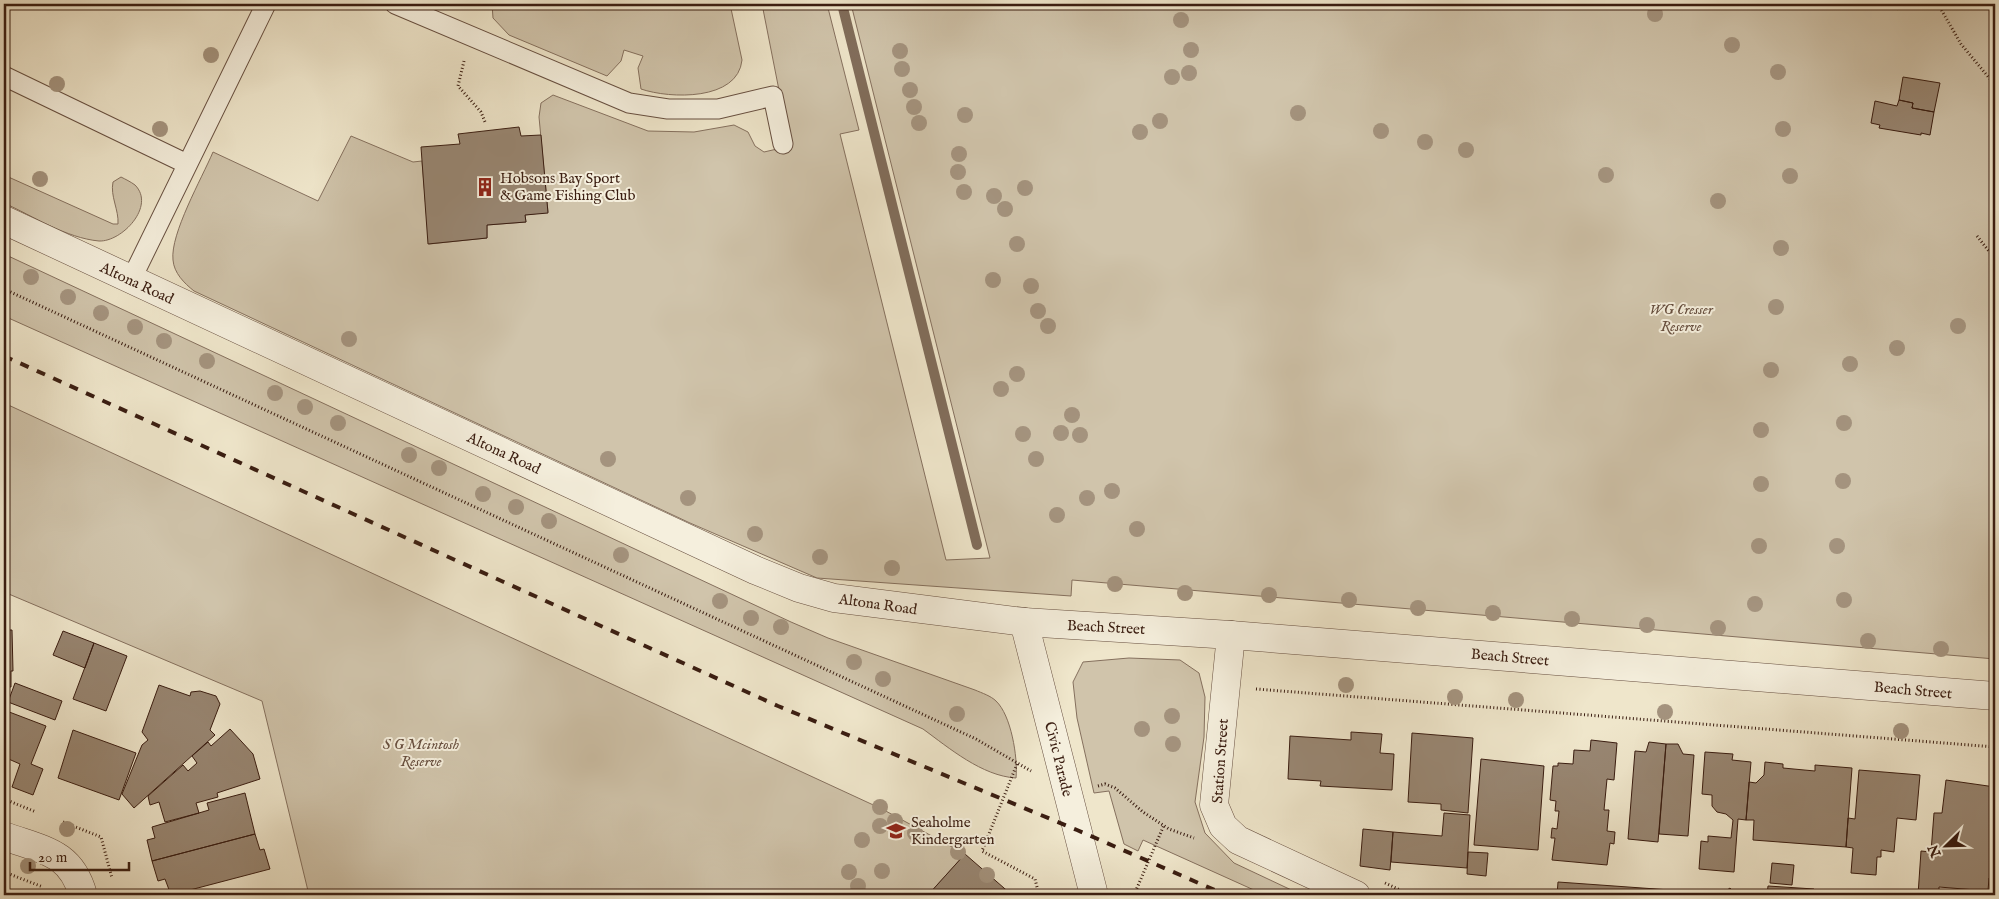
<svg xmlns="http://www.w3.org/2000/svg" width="1999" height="899" viewBox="0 0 1999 899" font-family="'IM FELL English',serif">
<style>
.green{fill:#d0c4ab;stroke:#85705e}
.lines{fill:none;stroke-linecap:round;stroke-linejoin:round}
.stream{stroke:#816d5b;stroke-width:10}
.building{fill:#988672;stroke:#3a1d11}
.service-casing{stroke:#674f40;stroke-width:21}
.minor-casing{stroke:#674f40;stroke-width:29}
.tertiary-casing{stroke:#674f40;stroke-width:29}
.path{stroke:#3a1d11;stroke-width:3;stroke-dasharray:1 2.5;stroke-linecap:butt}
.service{stroke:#f5efdd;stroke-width:19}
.minor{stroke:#f5efdd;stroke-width:28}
.tertiary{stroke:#f5efdd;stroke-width:28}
.rail{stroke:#3a1d11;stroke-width:4;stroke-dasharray:9 9;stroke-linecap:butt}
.tree{fill:#a4937e}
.labels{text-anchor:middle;stroke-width:4;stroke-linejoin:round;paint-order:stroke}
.poi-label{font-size:15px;fill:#3a1d11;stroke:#f5efdd;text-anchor:start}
.street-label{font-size:15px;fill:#3a1d11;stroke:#f5efdd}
.park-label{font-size:15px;font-style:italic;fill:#674f3f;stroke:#f5efdd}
</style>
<rect width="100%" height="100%" fill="#efe6cb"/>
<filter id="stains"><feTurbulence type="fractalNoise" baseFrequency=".004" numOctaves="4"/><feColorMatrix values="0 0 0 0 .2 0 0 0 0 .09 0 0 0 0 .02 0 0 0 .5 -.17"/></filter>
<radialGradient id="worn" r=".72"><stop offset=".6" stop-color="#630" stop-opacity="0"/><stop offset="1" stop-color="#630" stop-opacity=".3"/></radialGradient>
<path class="green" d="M492 4H730L742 60C738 101 670 99 641 89L638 68 643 56 624 50 621 61 607 76 509 35 493 18Z
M762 4H827L859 130 840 134 946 560 990 558 851 4H1995V659L1072 580 1071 596 817 578 690 523 194 291C184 283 174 273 173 260 170 234 202 178 213 152L318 201 351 136 413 162 422 161 429 244 487 238V225L526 222 525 215 548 212 539 117 541 103 553 95 648 131 694 132 734 125 748 132 755 146 764 152 790 146Z
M4 175 113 224H118C119 210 110 196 113 182L121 177C125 179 131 182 135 185 156 206 122 242 99 241 66 238 33 216 4 203Z
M4 254 791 622 828 638 975 690C982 693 991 696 996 701 1011 715 1018 757 1016 778 982 776 949 748 923 729L4 316Z
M4 403 882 809 965 854 928 895H309L262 701 4 592Z
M1129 658 1180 660 1199 673 1205 697 1204 737 1195 802 1205 833 1234 863 1302 895H1265L1143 840 1138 851 1124 844 1109 791 1094 793 1077 718 1073 682 1083 662Z"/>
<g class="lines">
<path class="stream" d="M842 4 977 545"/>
</g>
<path class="building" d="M1903 77 1940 83 1934 112 1912 108 1913 103 1899 100Z
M1899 100 1913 103 1912 108 1934 112 1930 135 1921 133V135L1879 128 1880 125 1871 123 1875 101 1897 106Z
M519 127 521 136 541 135 548 213 525 215 526 222 487 225V238L428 244 421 147 460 144 458 134Z
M4 630H12L13 671H11V687H4Z
M63 631 94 643 85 668 53 655Z
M94 643 127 656 106 711 73 699Z
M15 683 62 701 55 720 8 702Z
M159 685 190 696 191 692 200 691 216 696 220 704 210 730 215 735 134 808 122 794 142 745 148 740 142 732Z
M4 710 46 726 31 764 43 769 33 795 12 787 20 764 4 757Z
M230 729 253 754 260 779 217 793 218 797 196 803 199 813 165 822 159 802 150 805 148 796 183 765 188 771 197 763 192 756 208 742 211 746Z
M73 730 136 753 119 800 58 778Z
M1351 732 1382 734 1380 753 1394 754 1392 790 1320 786 1321 781 1288 779 1290 736 1351 740Z
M1412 733 1473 738 1468 813 1441 810V804L1408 802Z
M1591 740 1617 743 1614 780 1607 779 1604 810H1609L1607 831 1615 832 1614 844 1610 843 1607 865 1552 860 1555 838H1551L1552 828 1557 829 1559 811H1555L1556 801 1550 800 1553 766H1558V763L1573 764 1574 750 1590 751Z
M1649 742 1666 744 1658 842 1628 839 1635 751 1646 752Z
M1666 744H1678L1683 754 1694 755 1688 836 1659 834Z
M1705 752 1733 754 1732 760 1751 762 1746 820 1738 819 1734 872 1699 869 1701 841 1708 842V836L1731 838 1733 820 1726 814 1717 812 1712 806V795L1702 794Z
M1481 759 1544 766 1538 850 1474 845Z
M1765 762 1783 764V768L1815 771V765L1852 768 1846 847 1753 840 1754 820H1746L1749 782 1756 783 1764 775Z
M1859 770 1920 775 1916 820 1897 818 1894 852 1881 850V857H1877L1876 875 1851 873 1853 848 1846 847 1848 818 1855 819Z
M1946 780 1995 787 1992 878H1989L1988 891 1939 887V895H1918L1921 851 1931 852 1934 813H1942Z
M245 793 255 834 152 861 147 840 155 838 152 827 209 810 207 803Z
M1444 813 1470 815 1467 868 1391 862 1393 832 1442 836Z
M1363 829 1393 832 1390 870 1360 866Z
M255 834 260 850 264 849 270 869 171 895 165 879 158 881 152 861Z
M1468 852 1488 853 1486 876 1467 874Z
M965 854 1012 895H928Z
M1772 863 1794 865 1792 885 1770 883Z
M1558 882 1684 891V895H1557Z
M1768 886 1814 889 1813 895H1767Z
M1730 888 1736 895H1720Z"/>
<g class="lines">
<g class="service-casing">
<path id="service" d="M395 4 629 103 668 109H718L773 96 783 144
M4 76 187 164
M131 280 266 4"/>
</g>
<g class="minor-casing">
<path id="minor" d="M4 220 755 570 799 588 834 598 1024 622
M1231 635 1214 805 1223 826 1238 840 1356 895
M4 836C42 850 71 851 83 895"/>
</g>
<g class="tertiary-casing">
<path id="tertiary" d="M1094 895 1024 622 1231 635 1995 696"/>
</g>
<path class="path" d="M1938 4 1961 44 1995 85
M1897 9 1904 4
M464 61 458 86 481 112 485 122
M1977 236 1995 259
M4 289 976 739 1031 771
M1256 689 1995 747
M1017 764 982 851 1035 879 1039 895
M1098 786 1105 784 1115 788 1143 812 1169 829 1194 838
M4 799 36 812
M63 822 101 837 112 878
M4 872 43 887
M1385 883 1411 895
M1134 895 1164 825"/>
<use href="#service" class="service"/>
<use href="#minor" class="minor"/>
<use href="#tertiary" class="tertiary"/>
<path class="rail" d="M4 356 778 706 1077 830 1226 895"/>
</g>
<g class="tree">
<circle cx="1655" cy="14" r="8"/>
<circle cx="1181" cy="20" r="8"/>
<circle cx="1732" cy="45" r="8"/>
<circle cx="1191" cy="50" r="8"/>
<circle cx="900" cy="51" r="8"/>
<circle cx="211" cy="55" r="8"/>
<circle cx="902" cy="69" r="8"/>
<circle cx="1778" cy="72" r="8"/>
<circle cx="1189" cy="73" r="8"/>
<circle cx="1172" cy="77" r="8"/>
<circle cx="57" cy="84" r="8"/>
<circle cx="910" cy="90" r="8"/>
<circle cx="914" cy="107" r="8"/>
<circle cx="1298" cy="113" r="8"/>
<circle cx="965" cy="115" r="8"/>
<circle cx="1160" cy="121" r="8"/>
<circle cx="919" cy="123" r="8"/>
<circle cx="160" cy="129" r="8"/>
<circle cx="1783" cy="129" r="8"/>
<circle cx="1381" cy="131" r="8"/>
<circle cx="1140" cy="132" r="8"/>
<circle cx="1425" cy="142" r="8"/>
<circle cx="1466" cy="150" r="8"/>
<circle cx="959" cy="154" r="8"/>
<circle cx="958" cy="172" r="8"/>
<circle cx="1606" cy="175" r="8"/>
<circle cx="1790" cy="176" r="8"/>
<circle cx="40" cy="179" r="8"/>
<circle cx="1025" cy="188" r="8"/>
<circle cx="964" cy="192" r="8"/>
<circle cx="994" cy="196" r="8"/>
<circle cx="1718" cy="201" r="8"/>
<circle cx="1005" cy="209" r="8"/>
<circle cx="1017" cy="244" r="8"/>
<circle cx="1781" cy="248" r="8"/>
<circle cx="31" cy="277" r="8"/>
<circle cx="993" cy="280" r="8"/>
<circle cx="1031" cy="286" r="8"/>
<circle cx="68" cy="297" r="8"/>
<circle cx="1776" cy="307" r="8"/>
<circle cx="1038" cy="311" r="8"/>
<circle cx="101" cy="313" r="8"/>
<circle cx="1048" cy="326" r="8"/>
<circle cx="1958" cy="326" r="8"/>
<circle cx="135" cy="327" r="8"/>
<circle cx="349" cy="339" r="8"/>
<circle cx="164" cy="341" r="8"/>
<circle cx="1897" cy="348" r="8"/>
<circle cx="207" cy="361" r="8"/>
<circle cx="1850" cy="364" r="8"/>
<circle cx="1771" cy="370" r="8"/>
<circle cx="1017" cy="374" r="8"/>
<circle cx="1001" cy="389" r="8"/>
<circle cx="275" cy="393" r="8"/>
<circle cx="305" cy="407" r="8"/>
<circle cx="1072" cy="415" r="8"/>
<circle cx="338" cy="423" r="8"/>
<circle cx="1844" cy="423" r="8"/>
<circle cx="1761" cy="430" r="8"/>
<circle cx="1061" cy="433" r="8"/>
<circle cx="1023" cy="434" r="8"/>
<circle cx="1080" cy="435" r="8"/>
<circle cx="409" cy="455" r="8"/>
<circle cx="608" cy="459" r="8"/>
<circle cx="1036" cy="459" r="8"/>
<circle cx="439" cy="468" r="8"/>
<circle cx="1843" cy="481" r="8"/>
<circle cx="1761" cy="484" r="8"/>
<circle cx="1112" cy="491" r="8"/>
<circle cx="483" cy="494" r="8"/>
<circle cx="688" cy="498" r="8"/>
<circle cx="1087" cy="498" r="8"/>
<circle cx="516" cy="507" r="8"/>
<circle cx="1057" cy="515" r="8"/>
<circle cx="549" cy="521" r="8"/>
<circle cx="1137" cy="529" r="8"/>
<circle cx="755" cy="534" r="8"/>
<circle cx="1759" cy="546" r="8"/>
<circle cx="1837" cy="546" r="8"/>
<circle cx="621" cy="555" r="8"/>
<circle cx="820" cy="557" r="8"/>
<circle cx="892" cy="568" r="8"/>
<circle cx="1115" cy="584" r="8"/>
<circle cx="1185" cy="593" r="8"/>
<circle cx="1269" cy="595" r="8"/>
<circle cx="1349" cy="600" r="8"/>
<circle cx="1844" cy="600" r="8"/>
<circle cx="720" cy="601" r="8"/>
<circle cx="1755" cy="604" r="8"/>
<circle cx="1418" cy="608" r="8"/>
<circle cx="1493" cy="613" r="8"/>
<circle cx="751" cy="618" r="8"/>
<circle cx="1572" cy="619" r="8"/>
<circle cx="1647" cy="625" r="8"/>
<circle cx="781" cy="627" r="8"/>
<circle cx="1718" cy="628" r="8"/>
<circle cx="1868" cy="641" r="8"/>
<circle cx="1941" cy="649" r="8"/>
<circle cx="854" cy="662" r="8"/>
<circle cx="883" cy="679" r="8"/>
<circle cx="1346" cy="685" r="8"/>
<circle cx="1455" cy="697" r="8"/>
<circle cx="1516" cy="700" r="8"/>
<circle cx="1665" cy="712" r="8"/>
<circle cx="957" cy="714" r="8"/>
<circle cx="1172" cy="716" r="8"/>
<circle cx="1142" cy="729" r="8"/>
<circle cx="1901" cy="731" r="8"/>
<circle cx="1173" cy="744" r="8"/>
<circle cx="880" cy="807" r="8"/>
<circle cx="895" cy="821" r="8"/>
<circle cx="880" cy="826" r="8"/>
<circle cx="67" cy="829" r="8"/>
<circle cx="915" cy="833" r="8"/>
<circle cx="862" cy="840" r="8"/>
<circle cx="958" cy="852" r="8"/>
<circle cx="28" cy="866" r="8"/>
<circle cx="882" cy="871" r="8"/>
<circle cx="849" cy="872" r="8"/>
<circle cx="987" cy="875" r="8"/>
<circle cx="858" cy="886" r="8"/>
</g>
<defs>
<g id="building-bare" transform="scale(1.5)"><path d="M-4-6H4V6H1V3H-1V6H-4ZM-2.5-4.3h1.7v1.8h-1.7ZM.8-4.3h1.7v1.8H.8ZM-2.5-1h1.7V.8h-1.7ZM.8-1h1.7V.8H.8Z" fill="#8f2418" stroke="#f5efdd" stroke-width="2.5" paint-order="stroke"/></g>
<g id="school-bare" transform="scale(1.5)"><path d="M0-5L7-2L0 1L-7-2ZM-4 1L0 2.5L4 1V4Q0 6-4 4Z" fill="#8f2418" stroke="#f5efdd" stroke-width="2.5" paint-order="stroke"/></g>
</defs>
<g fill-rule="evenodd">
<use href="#building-bare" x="485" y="187"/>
<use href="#school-bare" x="896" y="831"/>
</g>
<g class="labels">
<g class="poi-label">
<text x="500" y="183">Hobsons Bay Sport<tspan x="500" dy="17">&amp; Game Fishing Club</tspan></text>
<text x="911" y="827">Seaholme<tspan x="911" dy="17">Kindergarten</tspan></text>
</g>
<g class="street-label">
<text transform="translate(137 283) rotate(25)" y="5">Altona Road</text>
<text transform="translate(504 453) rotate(25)" y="5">Altona Road</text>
<text transform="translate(878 604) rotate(8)" y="5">Altona Road</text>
<text transform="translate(1106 627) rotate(3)" y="5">Beach Street</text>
<text transform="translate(1510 657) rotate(5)" y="5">Beach Street</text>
<text transform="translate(1913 690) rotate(5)" y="5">Beach Street</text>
<text transform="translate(1059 759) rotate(76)" y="5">Civic Parade</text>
<text transform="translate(1220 761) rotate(-86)" y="5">Station Street</text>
</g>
<g class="park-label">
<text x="1681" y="314">WG Cresser<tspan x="1681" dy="17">Reserve</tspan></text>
<text x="421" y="749">S G Mcintosh<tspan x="421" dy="17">Reserve</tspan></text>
</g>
</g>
<rect width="1999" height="899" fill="none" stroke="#efe6cb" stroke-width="20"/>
<rect x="5" y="5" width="1989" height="889" fill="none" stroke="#3a1d11" stroke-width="2.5"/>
<rect x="10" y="10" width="1979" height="879" fill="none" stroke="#3a1d11"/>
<g transform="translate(1946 846) rotate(247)" stroke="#f5efdd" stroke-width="4" paint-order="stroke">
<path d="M0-4L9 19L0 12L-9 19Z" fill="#3a1d11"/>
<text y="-8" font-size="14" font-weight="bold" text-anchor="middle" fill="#3a1d11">N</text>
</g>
<path d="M30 862v8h99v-8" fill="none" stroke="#3a1d11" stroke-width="2.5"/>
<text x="38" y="862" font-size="15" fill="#3a1d11" stroke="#f5efdd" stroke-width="4" paint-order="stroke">20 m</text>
<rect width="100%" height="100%" filter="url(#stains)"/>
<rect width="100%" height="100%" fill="url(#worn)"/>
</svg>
